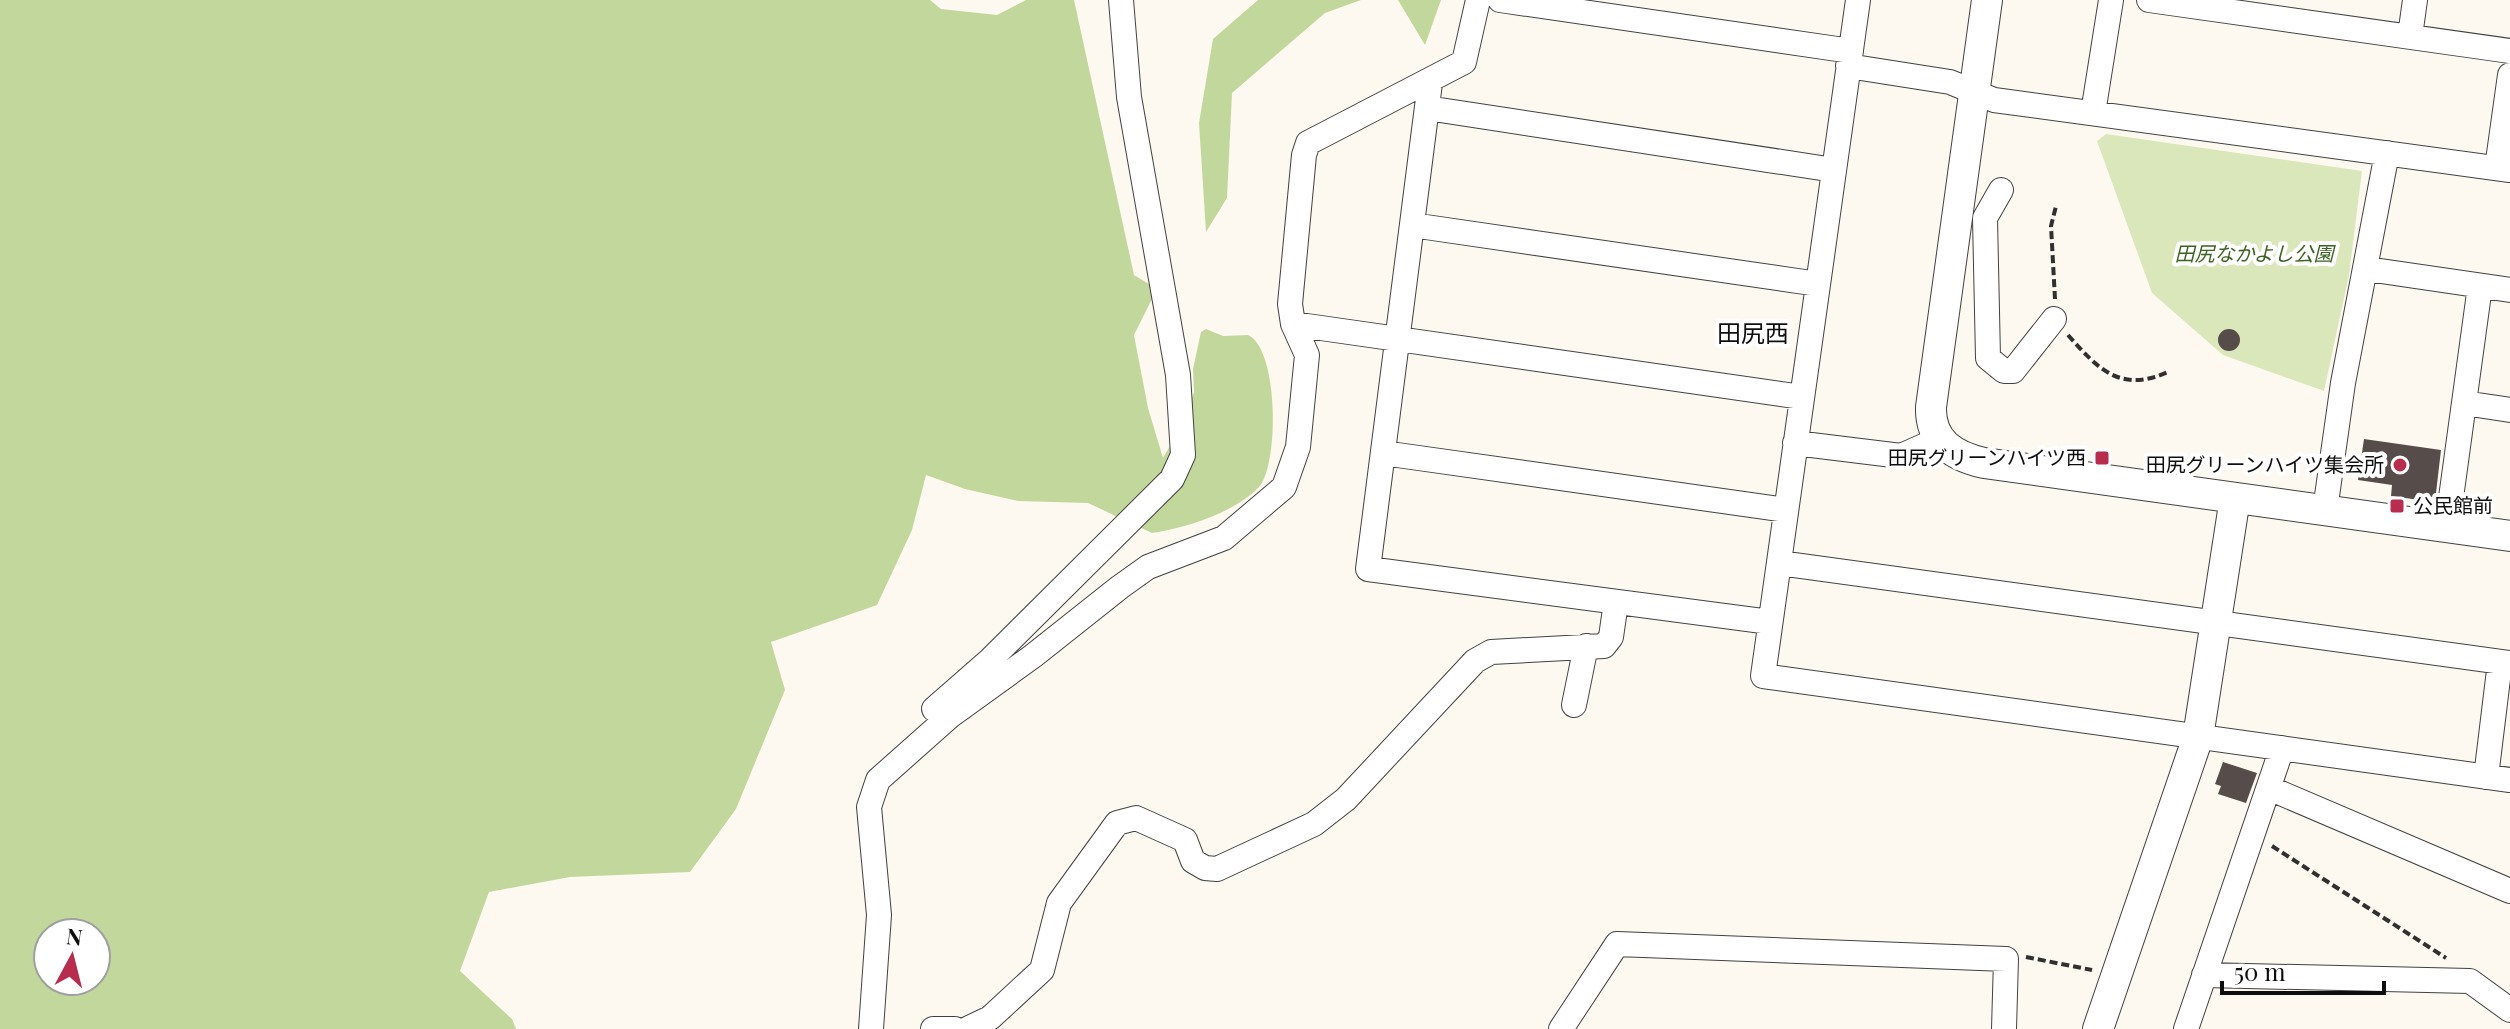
<svg xmlns="http://www.w3.org/2000/svg" width="2510" height="1029" viewBox="0 0 2510 1029" font-family="'Playfair Display','Noto Sans JP',serif">
<style>
.green{fill:#dae7bb}
.forest{fill:#c2d79b;fill-rule:evenodd}
.building{fill:#564d4b}
.lines{fill:none;stroke-linecap:round;stroke-linejoin:round}
.minor-casing{stroke:#414141;stroke-width:26}
.tertiary-casing{stroke:#414141;stroke-width:32}
.path{stroke:#303030;stroke-width:4;stroke-dasharray:8 4;stroke-linecap:butt}
.minor{stroke:#fff;stroke-width:24}
.tertiary{stroke:#fff;stroke-width:30}
.poi-dot{fill:#b82c4e;stroke:#fff;stroke-width:3}
.labels{text-anchor:middle;stroke-width:8;stroke-linejoin:round;paint-order:stroke}
.park-label{font-size:20px;font-style:italic;fill:#3b6321;stroke:#fff}
.poi-label{font-size:20px;fill:#0e0e0e;stroke:#fff;text-anchor:end}
.quarter-label{font-size:24px;fill:#0e0e0e;stroke:#fff}
</style>
<rect width="100%" height="100%" fill="#fef9f0"/>
<path class="green" d="M2106 134 2362 171 2349 275 2324 391 2223 355 2152 293 2097 141Z"/>
<path class="forest" d="M0 0H930L941 9 997 15 1026 0H1074L1134 275 1157 289 1134 335 1148 408 1163 458 1183 424 1194 392 1193 369 1201 332 1206 329 1223 336 1248 335C1279 349 1279 465 1259 487 1234 513 1186 528 1152 533L1088 503 1018 501 965 489 926 475 912 530 877 605 771 642 785 690 736 809 690 872 570 877 489 892 460 971 512 1019 516 1029H0ZM48 933H96V981H48Z
M1258 0H1361L1325 13 1232 93 1227 198 1206 232 1199 123 1213 39Z
M1398 0H1441L1425 45Z"/>
<path class="building" d="M2218 340a11 11 0 1 1 22 0a11 11 0 1 1-22 0Z
M2364 439 2441 450 2436 493 2427 501 2391 496 2392 485 2358 480Z
M2223 762 2257 773 2246 803 2218 794 2221 786 2215 784Z"/>
<g class="lines">
<g class="minor-casing">
<path id="minor" d="M1500 0 1851 51
M1858 0 1763 676 2510 780
M2149 0 2510 51
M2410 36 2415 0
M1848 66 1950 82 1994 100 2510 170
M1430 83 1368 569 1770 622
M1427 108 1834 170
M2093 113 2111 0
M2497 168 2510 75
M2001 190 1985 218 1988 358 2004 371H2013L2054 319
M1412 225 1818 284
M2367 269 2510 290
M1293 324 1802 397
M2464 403 2510 410
M1795 443 1901 456 1939 439
M1383 453 1786 510
M2325 510 2343 383 2387 153
M2447 527 2480 286
M1779 563 2510 663
M1574 705 1586 646
M934 709 990 660 1172 479 1183 455 1178 375 1129 97 1121 0
M2486 777 2500 662
M2269 788 2510 891
M2204 975 2470 981 2510 1010
M871 1029 879 915 869 807 878 780 950 716 1033 656 1120 587 1148 567 1224 538 1284 487 1298 447 1307 355 1293 324 1290 304 1304 155 1308 143 1464 62 1478 0
M933 1029H955
M967 1029 990 1018 1042 970 1059 903 1117 823 1136 818 1185 840 1193 861 1205 868 1217 869 1314 824 1346 799 1475 661 1491 652 1604 646 1611 637 1616 602
M1561 1029 1617 944 2006 959 2004 1029
M2186 1029 2282 748"/>
</g>
<g class="tertiary-casing">
<path id="tertiary" d="M1987 0 1931 407C1930 442 1954 456 1984 463L2510 536
M2098 1029 2198 737 2235 498"/>
</g>
<path class="path" d="M2055 299 2051 226 2056 206
M2068 335C2099 370 2121 394 2170 371
M2272 846 2446 958
M2026 957 2092 970"/>
<use href="#minor" class="minor"/>
<use href="#tertiary" class="tertiary"/>
</g>
<g class="poi-dot">
<rect x="2094" y="450" width="16" height="16" rx="4"/>
<circle cx="2400" cy="465" r="8"/>
<rect x="2389" y="498" width="16" height="16" rx="4"/>
</g>
<g class="labels">
<g class="park-label">
<text x="2254" y="261">田尻なかよし公園</text>
</g>
<g class="poi-label">
<text x="2086" y="465">田尻グリーンハイツ西</text>
<text x="2384" y="472">田尻グリーンハイツ集会所</text>
<text x="2413" y="513" text-anchor="start">公民館前</text>
</g>
<g class="quarter-label">
<text x="1753" y="342">田尻西</text>
</g>
</g>
<g transform="translate(72 957) rotate(7)"><circle r="38" fill="#ffffff" stroke="#9f9f9f" stroke-width="2"/>
<path d="M0-6L14 30L0 20L-14 30Z" fill="#b82c4e"/>
<text y="-12" font-size="22" font-weight="bold" text-anchor="middle" fill="#0e0e0e">N</text>
</g>
<path d="M2222 981v12h162v-12" fill="none" stroke="#0e0e0e" stroke-width="4"/>
<text x="2234" y="981" font-size="24" fill="#0e0e0e" stroke="#ffffff" stroke-width="6" paint-order="stroke">50 m</text>
</svg>
